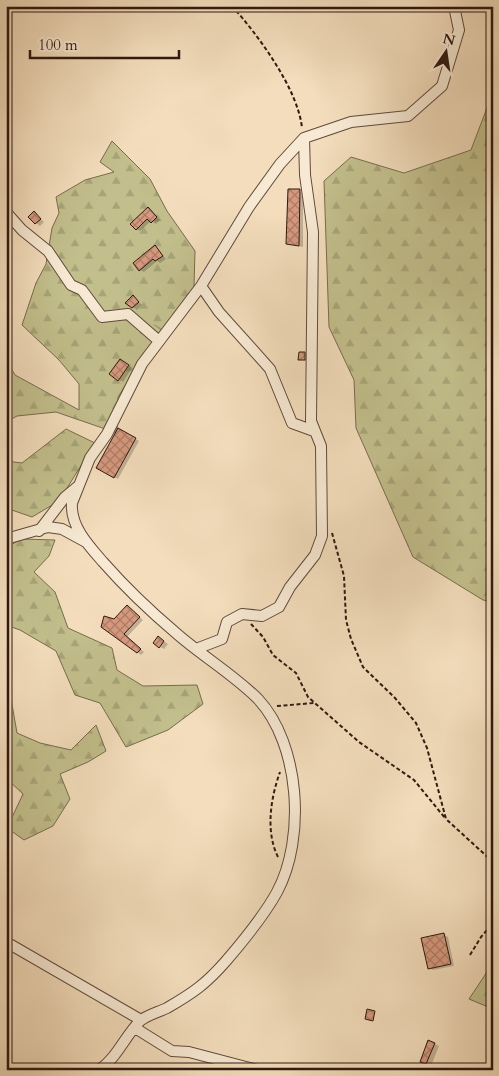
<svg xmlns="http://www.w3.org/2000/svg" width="499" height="1076" viewBox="0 0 499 1076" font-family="Cardo,serif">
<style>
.forest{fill:url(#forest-firs);stroke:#786c4e}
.shadow{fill:#0003}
.building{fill:url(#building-cross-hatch);stroke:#2f1910}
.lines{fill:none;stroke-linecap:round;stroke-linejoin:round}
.minor-casing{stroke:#604a3b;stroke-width:12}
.path{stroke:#2f1910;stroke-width:2;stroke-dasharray:4 2.5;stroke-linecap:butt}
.minor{stroke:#f7e9d3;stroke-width:10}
</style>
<defs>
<pattern id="forest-firs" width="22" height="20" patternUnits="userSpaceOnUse" patternTransform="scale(1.25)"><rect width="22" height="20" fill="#c2bf8c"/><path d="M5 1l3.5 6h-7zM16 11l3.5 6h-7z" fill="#a7a478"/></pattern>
<pattern id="building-cross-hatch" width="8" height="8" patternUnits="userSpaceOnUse" patternTransform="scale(1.25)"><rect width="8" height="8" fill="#d6997e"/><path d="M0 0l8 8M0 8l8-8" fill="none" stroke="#ae7c66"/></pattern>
</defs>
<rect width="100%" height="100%" fill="#f3ddbc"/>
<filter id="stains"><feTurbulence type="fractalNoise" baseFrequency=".004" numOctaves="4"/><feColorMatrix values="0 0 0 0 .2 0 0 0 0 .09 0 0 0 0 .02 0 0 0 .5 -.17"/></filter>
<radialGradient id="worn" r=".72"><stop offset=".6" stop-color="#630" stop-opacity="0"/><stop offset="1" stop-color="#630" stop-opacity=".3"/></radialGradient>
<path class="forest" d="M493 84V602L483 600 413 557 356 428 354 380 329 327 324 181 351 157 404 173 471 150 490 100Z
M112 141 150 179 167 211 195 251 194 287 142 359 118 397 117 433 56 412 17 416 6 422V359L15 375 79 410V384L59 360 22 325 36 283 46 264 52 228 59 213 56 197 85 180 114 172 100 162Z
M66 429 95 443 59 501 32 517 6 508V461L22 463Z
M22 539 55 540 49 556 34 572 55 592 68 628 112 648 117 670 143 686 197 685 203 704 168 730 126 747 100 703 75 695 56 651 20 630 6 625V547Z
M6 670 17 733 40 743 71 750 96 725 106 751 88 762 60 774 70 799 53 826 24 840 7 828 23 794 6 778Z
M493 963V1009L469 999Z"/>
<path class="shadow" d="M299 191 303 193V247L287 244Z
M148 208 160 220 156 224 151 221 140 231 136 229Z
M34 213 44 222 40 226 36 223Z
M155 246 166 259 160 263 157 261 144 272 140 270Z
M133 297 142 305 137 310 133 307Z
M154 324 164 330 163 332 154 325Z
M304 353 309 356 308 362 300 359Z
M125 363 132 368 123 382 119 380Z
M119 430 139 441 118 479 97 467Z
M127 606 143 620 127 637 144 652 141 655 102 626 114 620Z
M162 640 168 644 164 649 160 647Z
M444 935 448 937 454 966 433 970 429 968Z
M429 1041 439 1046 431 1066 425 1063Z"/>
<path class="building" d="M288 189H300L299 246 286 244Z
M148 207 157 217 151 223 147 219 136 230 130 224Z
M34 211 41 219 35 224 28 217Z
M155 245 163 256 155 261 153 259 139 271 133 263Z
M133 295 139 302 132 308 125 303Z
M299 352H305V360H298Z
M120 359 129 365 118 381 109 374Z
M118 428 136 438 114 478 96 468Z
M127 605 140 617 124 634 141 649 137 653 101 627 104 616 114 619Z
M158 636 164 641 159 648 153 643Z
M444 933 451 964 428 969 421 938Z
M367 1009 375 1011 373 1021 365 1019Z
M428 1040 435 1043 426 1064 420 1062Z"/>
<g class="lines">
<g class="minor-casing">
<path id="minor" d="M6 212 22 230 48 251 71 285 82 290 102 317 128 314 159 341
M201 286 219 312 270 369 292 423 314 431
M39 531 65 497 77 487
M6 539 48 527 62 529 86 542
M196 649 222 639 227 622 242 614 262 616 279 607 290 587 315 555 322 536 321 446 311 421 313 232 305 175 304 138
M6 942 141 1020
M135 1028 172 1051 189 1052 257 1070
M99 1070C117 1058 125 1036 140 1021 147 1015 159 1012 167 1008 193 993 206 984 226 961 244 940 264 916 277 892 306 838 300 744 258 699 233 674 202 656 176 633 150 611 125 587 103 562 89 546 70 526 72 503L90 458 107 434 142 364 201 286 249 207 280 164 304 138 351 122 408 116 442 86 459 30 454 6"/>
</g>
<path class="path" d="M232 6C258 35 298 89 302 128
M332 533 344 576 346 620 351 639 363 667 395 698 416 723 427 748 446 819 493 862
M251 624 263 637 273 655 296 673 308 697 359 742 414 780 445 818
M277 706 314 703
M278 857C265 831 271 797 280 772
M470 955 481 937 493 923"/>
<use href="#minor" class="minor"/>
</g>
<rect width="499" height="1076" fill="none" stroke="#f3ddbc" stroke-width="25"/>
<rect x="8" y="8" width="484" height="1061" fill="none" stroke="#2f1910" stroke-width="2.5"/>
<rect x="12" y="12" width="474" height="1051" fill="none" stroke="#2f1910"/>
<g transform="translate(446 52) rotate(13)" stroke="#f7e9d3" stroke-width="4" paint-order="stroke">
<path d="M0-4L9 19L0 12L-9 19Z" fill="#2f1910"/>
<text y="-8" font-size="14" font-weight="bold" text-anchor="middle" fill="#2f1910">N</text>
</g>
<path d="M30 50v8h149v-8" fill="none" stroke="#2f1910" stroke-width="2.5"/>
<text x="38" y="50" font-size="15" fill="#2f1910" stroke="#f7e9d3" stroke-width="4" paint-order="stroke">100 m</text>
<rect width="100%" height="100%" filter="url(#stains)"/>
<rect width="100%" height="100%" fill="url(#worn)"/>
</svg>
